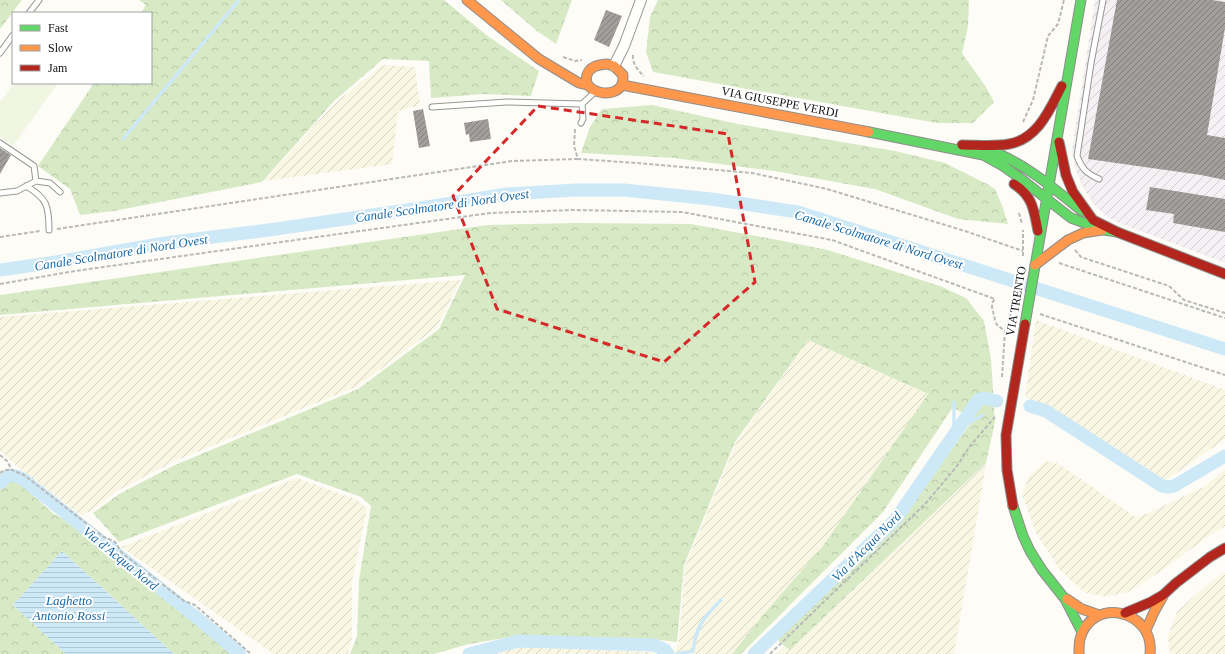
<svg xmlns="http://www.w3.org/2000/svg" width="1225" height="654" viewBox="0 0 1225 654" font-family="'Times New Roman',serif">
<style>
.industrial{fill:url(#industrial-furrows)}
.farmland{fill:url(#farmland-furrows)}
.forest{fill:url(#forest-crowns)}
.pitch{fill:#f0f6e1}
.water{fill:url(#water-rules)}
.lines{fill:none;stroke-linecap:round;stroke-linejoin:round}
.stream{stroke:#cde8f7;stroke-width:3.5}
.canal{stroke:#cde8f7;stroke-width:13}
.building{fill:url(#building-hatch)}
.lane-casing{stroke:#979795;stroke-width:7}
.street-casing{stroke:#979795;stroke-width:12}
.fast-casing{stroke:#8e8d8b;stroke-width:11}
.slow-casing{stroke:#8e8d8b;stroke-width:11}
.jam-casing{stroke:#8e8d8b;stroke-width:11}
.path{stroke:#b9b9b8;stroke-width:2;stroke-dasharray:4 2;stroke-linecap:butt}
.lane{stroke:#fffffe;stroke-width:5}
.street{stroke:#fffffe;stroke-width:10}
.fast{stroke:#63d668;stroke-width:9}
.slow{stroke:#ff974d;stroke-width:9}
.jam{stroke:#b3261e;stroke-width:9}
.marked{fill:none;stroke:#d62828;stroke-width:3;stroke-dasharray:8 5;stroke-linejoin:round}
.labels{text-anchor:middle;stroke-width:4;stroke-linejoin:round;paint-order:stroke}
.street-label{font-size:12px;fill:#111;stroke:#fff}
.water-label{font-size:13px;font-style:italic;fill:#1768a6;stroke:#fff}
</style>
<defs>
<pattern id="industrial-furrows" width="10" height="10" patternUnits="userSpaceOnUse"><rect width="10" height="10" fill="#f5f0f3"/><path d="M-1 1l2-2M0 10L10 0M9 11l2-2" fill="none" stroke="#d1cdcf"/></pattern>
<pattern id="farmland-furrows" width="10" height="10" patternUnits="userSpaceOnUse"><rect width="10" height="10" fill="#f9f7e4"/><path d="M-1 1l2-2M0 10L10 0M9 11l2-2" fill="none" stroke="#d4d3c3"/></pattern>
<pattern id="forest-crowns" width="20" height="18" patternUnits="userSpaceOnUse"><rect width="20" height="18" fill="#d8eac5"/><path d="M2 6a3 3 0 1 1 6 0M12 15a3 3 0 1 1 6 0" fill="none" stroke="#b8c8a8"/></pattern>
<pattern id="water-rules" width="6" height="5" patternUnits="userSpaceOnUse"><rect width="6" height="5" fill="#cde8f7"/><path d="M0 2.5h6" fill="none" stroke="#afc6d3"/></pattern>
<pattern id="building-hatch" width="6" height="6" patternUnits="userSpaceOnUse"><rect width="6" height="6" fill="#a19f9c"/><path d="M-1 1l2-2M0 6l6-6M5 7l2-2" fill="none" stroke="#82807e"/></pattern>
</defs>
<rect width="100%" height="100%" fill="#fdfcf7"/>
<path class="industrial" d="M1095 0H1225V263L1117 222 1104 215 1093 203 1082 185 1075 167 1072 150Z"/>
<path class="farmland" d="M382 65 415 67 420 105 398 111 392 164 264 181 335 103Z
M461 280 436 328 358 386 175 461 117 491 91 511 80 515 18 467 0 451V317Z
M1036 320 1225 390V439L1165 481 1157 479 1043 404 1025 397Z
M808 340 929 395 824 546 763 615 732 654H674L679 640 685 566 736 443Z
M1046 461 1059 464 1137 518 1204 487 1225 469V526L1206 538 1161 571 1128 592 1106 597 1084 592 1060 570 1036 533 1022 494 1029 476Z
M986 464 954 654H776L784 647 790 650Z
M297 478 357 500 367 508 352 581V638L348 654H274L121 547Z
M1225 572V654H1170L1168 636 1177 612 1204 587Z
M515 647 653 652 654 654H490Z"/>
<path class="forest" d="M0 0H22L0 29Z
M139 0H444L489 37 539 71 531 96 484 94 431 98 429 61 383 59 334 101 262 182 114 211 80 215 70 189 38 166 94 83H151V13H141L146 5Z
M501 0H572L556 44 537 31Z
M658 0H969L968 27 962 53C973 70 986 84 994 102L973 123H937L653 72 646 52 650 17Z
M652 105 738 124 895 151 945 163 987 184 995 189 1003 208 1008 224 958 219 875 189 774 171 674 158 581 153 590 127 602 109Z
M575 223 691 224 778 240 828 250 940 286 966 298 984 321 991 359 995 422 986 463 790 650 784 646 777 639 898 524 973 420 953 407 883 512 741 654H732L763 615 823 546 928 394 808 340 735 442 684 565 677 642 660 640 516 636 469 644 434 654H350L357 636 359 580 371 506 361 497 297 474 119 542 93 513 119 494 175 465 358 389 439 329 465 275 0 315V295L488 225Z
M12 480 20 484 55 515 71 522 109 554 144 582 154 588 185 614 230 654H174L62 551 13 605 66 654H0V490L8 483V482Z"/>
<path class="pitch" d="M14 83H58L13 146 0 137V102Z"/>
<path class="water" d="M62 551 174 654H66L13 605Z"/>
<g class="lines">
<path class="stream" d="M123 139 239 0
M958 429 983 415
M954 436V402
M111 549 115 543
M677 654 693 651C696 626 704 617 721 600"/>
<path class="canal" d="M0 270 56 262 165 243 269 230 421 208 507 194 576 190H624L711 199 798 212 1225 349
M1030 406 1046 411 1162 486 1168 487 1174 486 1225 456
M0 483 9 475 16 476 23 479 201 621 240 654
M469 654 518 641 654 645 665 650 668 654
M754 654 895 520 978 400 983 398 997 401"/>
</g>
<path class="building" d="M1117 0H1212L1225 2V28L1207 135 1225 138V180L1201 175 1088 159Z
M606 10 622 16 609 47 594 40Z
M423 109 430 146 419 148 413 111Z
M488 119 491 139 470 142 469 134 466 135 464 123Z
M0 148 11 155 0 174Z
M1150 187 1225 199V232L1173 223 1174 214 1146 210Z"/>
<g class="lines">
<g class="lane-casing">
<path id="lane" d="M29 13 39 0
M0 53 13 35
M432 107 507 102 582 104
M581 123 583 119 582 104 595 92
M0 143 34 166 36 181
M1099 179C1086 173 1082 169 1077 156L1091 63 1103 0
M26 186C47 198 49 206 49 230
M0 193 17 191 36 181 50 183 60 192"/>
</g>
<g class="street-casing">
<path id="street" d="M614 66 624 46 641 0"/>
</g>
<g class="fast-casing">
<path id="fast" d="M869 132 983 155 1003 166 1020 178 1071 218 1104 230 1117 232
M984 148C1022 161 1051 186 1082 211
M1025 324 1081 0
M1013 506 1023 536 1030 551 1042 570 1065 599 1082 632"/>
</g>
<g class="slow-casing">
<path id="slow" d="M467 0 539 59 579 83 587 85
M607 64 614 66 623 75C623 78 623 82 622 84 616 100 581 93 587 75 590 66 598 65 607 64Z
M622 85 869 132
M1035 265 1068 240 1083 233 1102 230
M1067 599 1082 609 1099 615
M1146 630 1154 612 1163 596
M1079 654C1079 649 1079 643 1080 639 1091 596 1155 609 1150 654"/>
</g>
<g class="jam-casing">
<path id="jam" d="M1059 142 1066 175 1073 192 1093 220 1117 232 1225 274
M962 145C978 145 994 147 1009 144 1038 139 1050 109 1062 86
M1014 184C1033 196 1034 211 1038 231
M1013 506 1007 470 1006 435 1025 324
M1125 613 1151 602 1163 595 1176 583 1210 557 1225 548"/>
</g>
<path class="path" d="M633 55C632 63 638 71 644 76
M563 57 575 61 582 60
M1023 122 1033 100 1048 36 1058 24 1064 0
M575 129 574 146 578 159 637 163 752 173 827 189 965 231 1023 251
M1019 213 1022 224
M57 229 512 161 578 159
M0 237 40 231
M1075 250 1081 257 1169 286 1184 300 1225 313
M1023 256V230
M1059 263 1225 318
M0 284 75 271 317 237 490 213 574 210 682 212 832 240 995 299 992 303V307L995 320 997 325 1005 331
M1040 314 1225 375
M1002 377 1005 331 1015 301
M0 455 7 461 12 470 24 475 104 537 115 542 122 553 184 601 195 605 251 654
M0 473 5 470H12
M770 654 926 503 957 466 970 446 995 417"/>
<use href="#lane" class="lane"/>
<use href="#street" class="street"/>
<use href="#fast" class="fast"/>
<use href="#slow" class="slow"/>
<use href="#jam" class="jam"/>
</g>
<path class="marked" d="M538 106 728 134 755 282 664 362 497 309 453 196Z"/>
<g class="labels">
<g class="street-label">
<text transform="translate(780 102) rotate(11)" y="4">VIA GIUSEPPE VERDI</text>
<text transform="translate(1016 301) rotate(-80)" y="4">VIA TRENTO</text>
</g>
<g class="water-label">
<text transform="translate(442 205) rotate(-8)" y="5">Canale Scolmatore di Nord Ovest</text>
<text transform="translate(879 239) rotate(17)" y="5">Canale Scolmatore di Nord Ovest</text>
<text transform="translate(121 252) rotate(-9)" y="5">Canale Scolmatore di Nord Ovest</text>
<text transform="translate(866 546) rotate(-45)" y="5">Via d'Acqua Nord</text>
<text transform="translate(121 558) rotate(39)" y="5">Via d'Acqua Nord</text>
<text x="69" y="605">Laghetto<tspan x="69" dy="15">Antonio Rossi</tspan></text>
</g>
</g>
<rect x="12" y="12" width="140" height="72" fill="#ffffff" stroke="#a0a0a0"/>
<rect x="20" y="25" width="20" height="6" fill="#63d668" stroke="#a0a0a0"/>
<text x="48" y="32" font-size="12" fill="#111111">Fast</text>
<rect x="20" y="45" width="20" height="6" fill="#ff974d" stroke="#a0a0a0"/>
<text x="48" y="52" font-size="12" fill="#111111">Slow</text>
<rect x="20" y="65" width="20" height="6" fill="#b3261e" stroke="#a0a0a0"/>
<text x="48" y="72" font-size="12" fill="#111111">Jam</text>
</svg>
